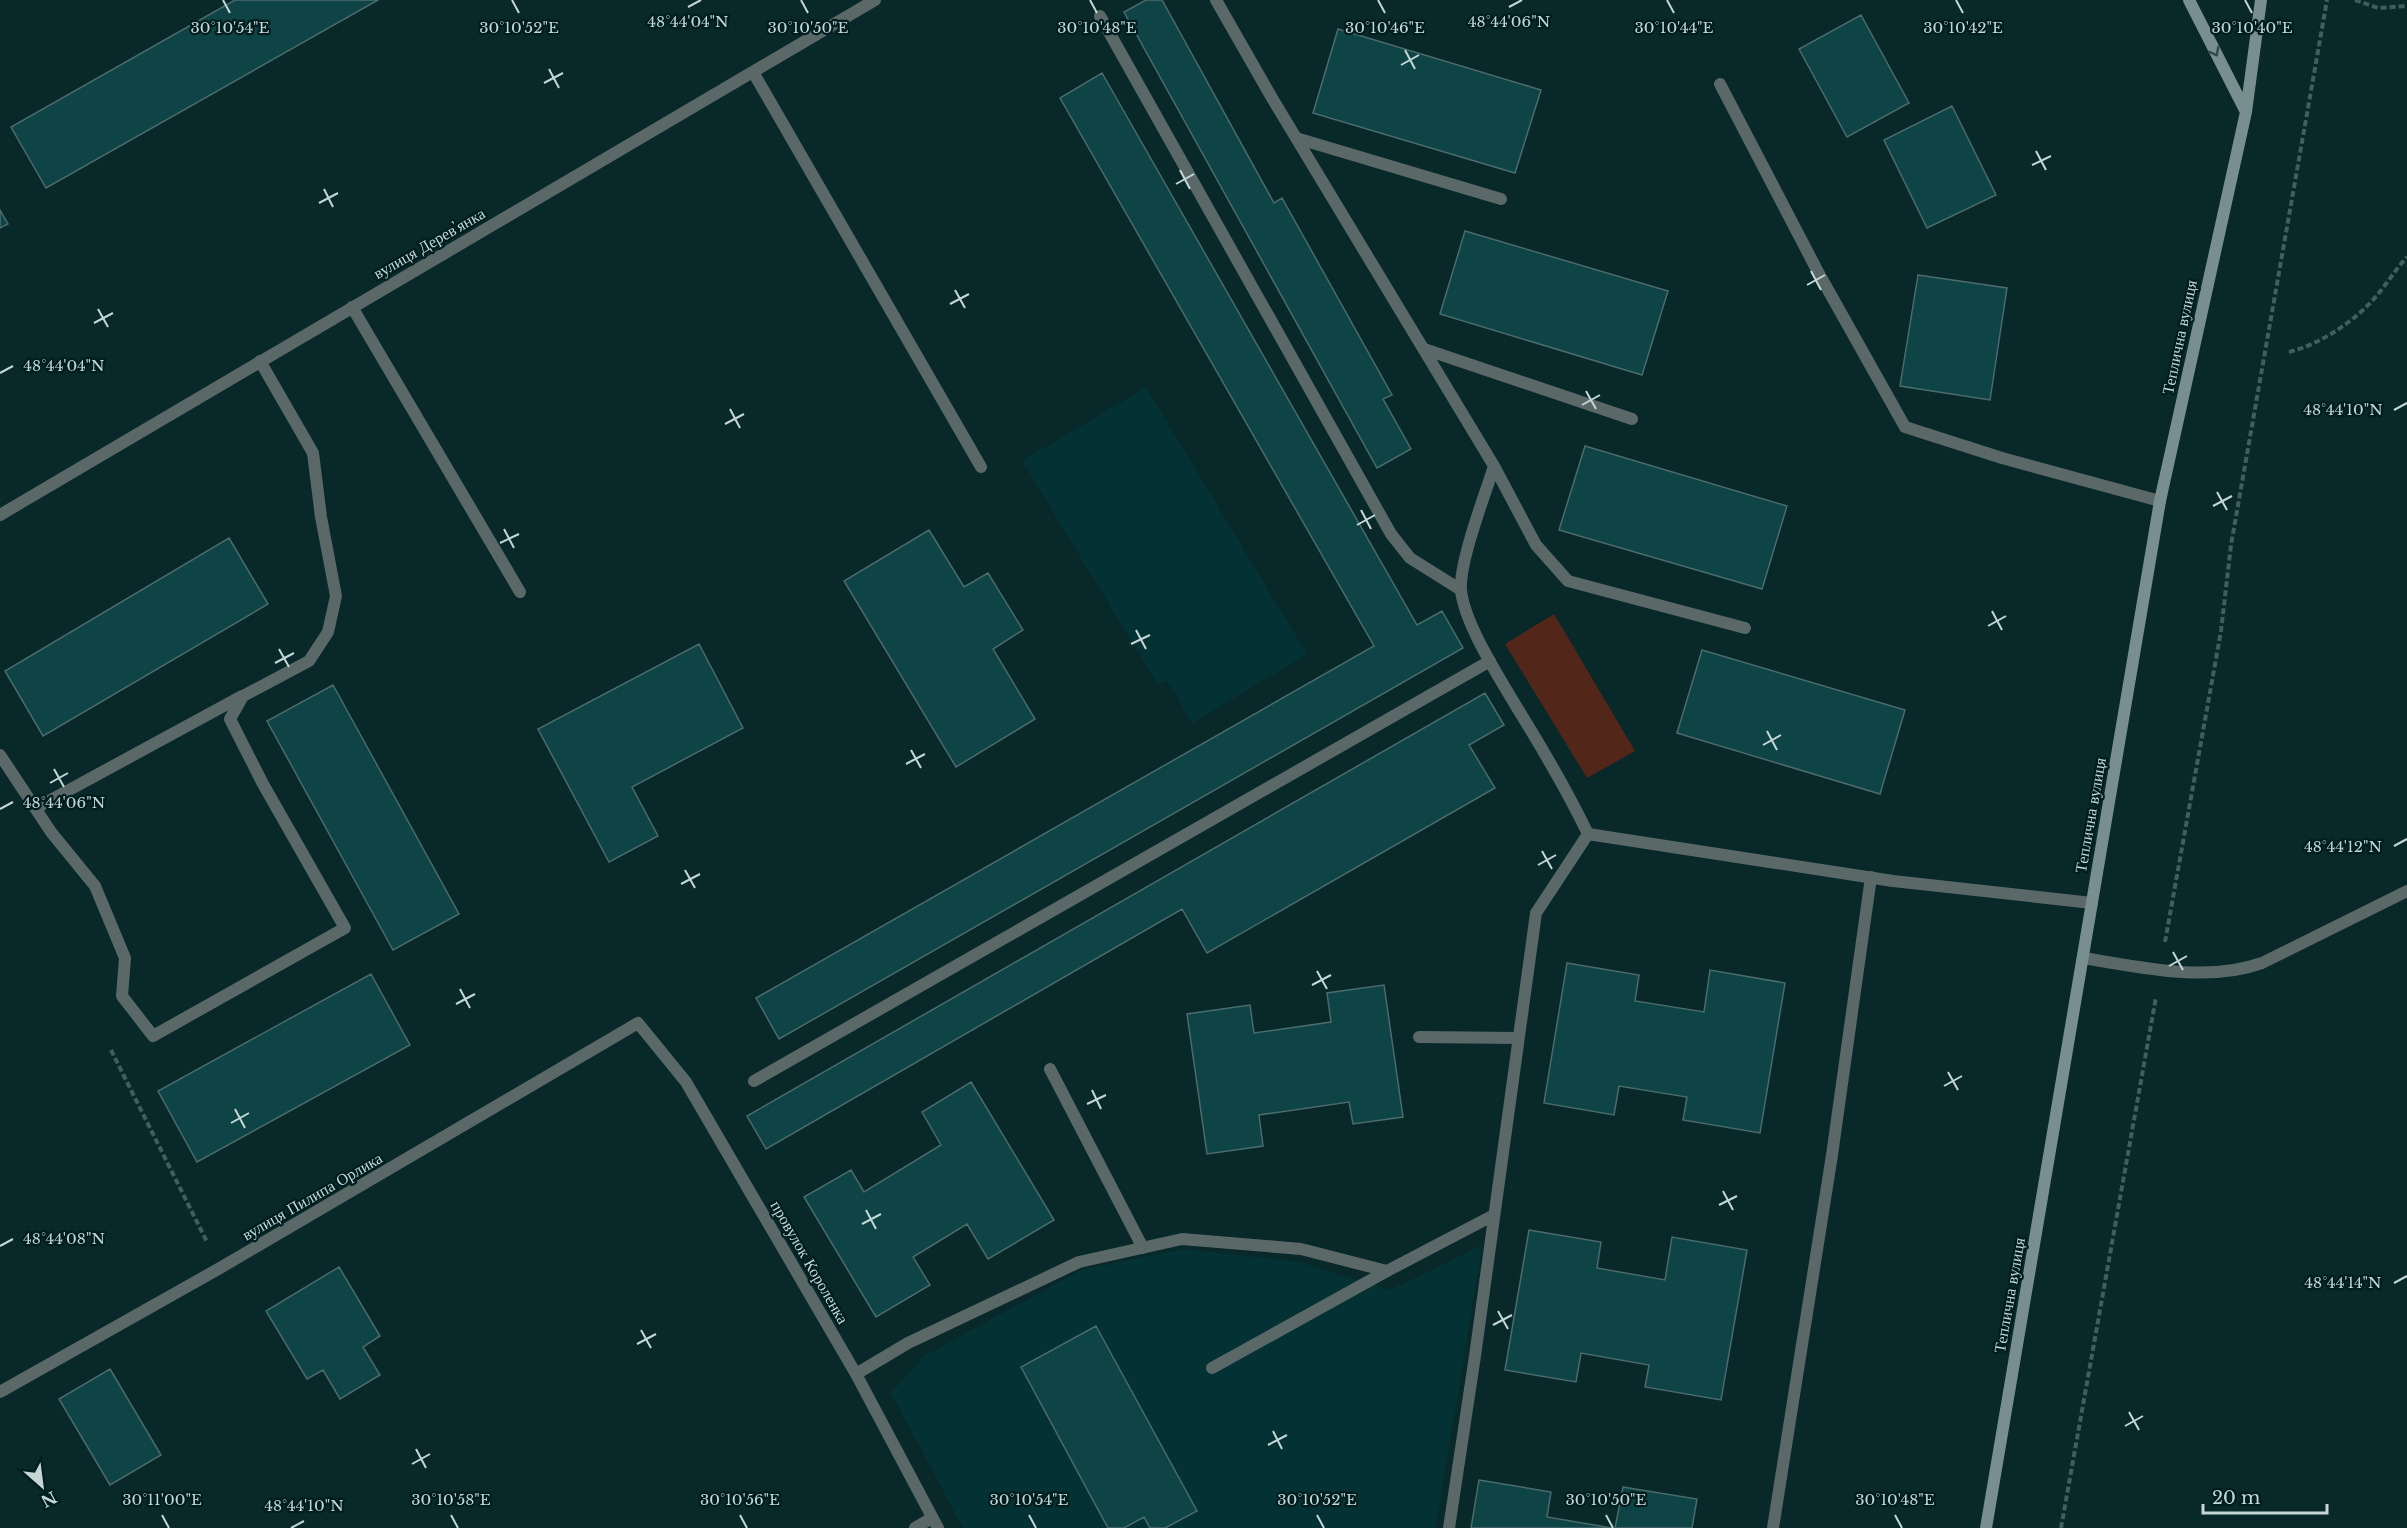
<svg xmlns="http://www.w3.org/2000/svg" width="2407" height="1528" viewBox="0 0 2407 1528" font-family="'Libre Baskerville',serif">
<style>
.built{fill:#043234}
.green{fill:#53261a}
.building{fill:#0e4446;stroke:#4b6b6c;stroke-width:1.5}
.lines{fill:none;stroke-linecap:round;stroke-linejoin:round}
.path{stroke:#425d5e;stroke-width:4;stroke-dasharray:6 3;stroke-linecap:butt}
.service{stroke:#5a6868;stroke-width:12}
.minor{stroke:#5a6868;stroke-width:12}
.secondary{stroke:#798f8f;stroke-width:12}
.oneway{stroke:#304b4c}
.ticks{fill:none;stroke:#c5d6d6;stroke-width:2}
.labels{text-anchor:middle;stroke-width:4.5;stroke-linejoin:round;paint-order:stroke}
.street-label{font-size:16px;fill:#c5d6d6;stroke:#001e1f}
.ticks-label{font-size:15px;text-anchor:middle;fill:#c5d6d6;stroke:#001e1f;stroke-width:4.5;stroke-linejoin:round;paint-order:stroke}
</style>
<rect width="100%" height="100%" fill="#082829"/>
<path class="built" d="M1146 387 1307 654 1192 723 1167 681 1158 685 1022 461Z
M1482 1245 1436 1528H963L891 1393 924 1356 1081 1270 1184 1249 1300 1262 1390 1290Z"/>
<path class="green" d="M1554 614 1635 751 1587 778 1505 644Z"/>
<path class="building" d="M235 0H378L46 188 11 127Z
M1146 0H1162L1274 203 1282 198 1392 395 1383 399 1411 449 1377 468 1124 12Z
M1861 15 1909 103 1847 137 1799 49Z
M1338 29 1541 90 1515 173 1313 113Z
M1102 73 1417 625 1442 611 1463 648 779 1039 756 998 1374 646 1060 98Z
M1952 106 1996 195 1927 228 1884 140Z
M0 210 8 224 0 228Z
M1465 231 1668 291 1642 375 1440 314Z
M1918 275 2007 288 1990 400 1900 386Z
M1585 446 1787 506 1762 589 1559 530Z
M929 530 964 587 988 573 1023 630 993 649 1035 719 956 767 844 581Z
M229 538 268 604 43 736 5 671Z
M699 644 743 728 632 787 658 836 609 862 538 729Z
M1702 650 1905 710 1880 794 1677 733Z
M333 685 459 914 393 950 267 721Z
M1485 693 1504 725 1469 745 1495 788 1207 953 1182 909 766 1149 747 1116Z
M1567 963 1639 975 1635 1001 1704 1012 1710 970 1785 983 1760 1133 1683 1120 1687 1097 1619 1086 1614 1115 1544 1103Z
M371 974 410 1045 197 1162 158 1091Z
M1384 985 1403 1117 1353 1124 1349 1102 1259 1115 1263 1146 1207 1154 1187 1014 1250 1005 1254 1033 1331 1022 1327 993Z
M971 1082 1054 1220 988 1259 967 1224 913 1257 930 1285 876 1317 804 1197 851 1170 864 1192 941 1145 922 1112Z
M1529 1230 1601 1242 1597 1268 1665 1280 1672 1237 1747 1250 1721 1400 1645 1387 1649 1365 1581 1353 1576 1382 1505 1370Z
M339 1267 380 1336 363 1347 380 1375 340 1399 323 1370 307 1379 266 1311Z
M1096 1326 1197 1511 1165 1528H1150L1144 1517 1124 1528H1108L1021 1367Z
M110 1369 161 1455 110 1485 59 1399Z
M1479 1480 1551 1492 1547 1517 1612 1528H1471Z
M1623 1487 1697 1499 1692 1528H1615Z"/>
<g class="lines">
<path class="path" d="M2355 0 2378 8 2407 6
M2289 352C2321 344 2357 320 2378 294 2388 282 2396 269 2407 257
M2165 942 2221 631 2231 545 2327 0
M111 1050 207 1242
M2061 1528 2156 997"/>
<path class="service" d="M1216 0 1272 98 1494 466C1485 495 1459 562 1461 590 1464 623 1499 677 1516 706 1542 748 1567 790 1588 834L1536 913 1475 1356 1449 1528
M1100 16 1391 534 1410 558 1461 590
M1720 84 1818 272 1905 427 2002 458 2160 501
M1296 138 1501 199
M1424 349 1632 419
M1494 466 1536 545 1568 581 1745 628
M0 755 51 832 95 886 125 958 122 996 153 1036 345 928 263 784 230 719 243 696 309 661 328 632 336 596 321 517 313 453 260 361
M36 808 242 696
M1588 834 1893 881 2092 903
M2083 958C2140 967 2206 983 2262 963L2407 891
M1419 1037 1518 1038
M1050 1069 1143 1248
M754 1081 1490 661
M856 1374 908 1343 1079 1262 1182 1239 1301 1249 1387 1271 1494 1215
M1773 1528 1832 1155 1871 877"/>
<path class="minor" d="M753 72 981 467
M352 307 520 592
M0 515 875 0
M1212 1368 1387 1271
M0 1392 220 1268 638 1023 686 1082 856 1374 938 1528
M915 1528 932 1518"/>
<path class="secondary" d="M2189 0 2246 112
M1986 1528 2160 501 2246 112 2261 0"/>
</g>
<defs><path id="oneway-chevron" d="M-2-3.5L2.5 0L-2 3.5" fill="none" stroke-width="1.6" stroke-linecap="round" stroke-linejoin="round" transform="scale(1.5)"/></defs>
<use class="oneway" href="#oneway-chevron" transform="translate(2215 52) rotate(63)"/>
<path class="ticks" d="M223 0 230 13M512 0 519 13M801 0 808 13M1090 0 1097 13M1378 0 1385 13M1667 0 1674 13M1956 0 1963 13M2245 0 2252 13M688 7 701 0M1509 7 1522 0M1405 50 1415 69M1401 65 1419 55M549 69 559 88M544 83 563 73M2036 151 2046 170M2032 165 2051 156M1180 170 1190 189M1176 184 1194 174M324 189 333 207M319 203 338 193M1811 271 1821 290M1807 285 1825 275M955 290 965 308M950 304 969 294M98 309 108 327M94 323 113 313M0 373 13 366M1586 391 1596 409M1582 405 1600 395M730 409 740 428M2394 410 2407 403M725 424 744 414M2217 492 2227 510M2213 506 2232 496M1361 510 1371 529M1357 525 1375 515M504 529 514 548M500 543 519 534M1992 611 2002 630M1988 626 2006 616M1136 630 1146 649M1131 644 1150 635M279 649 289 667M275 663 294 653M1767 731 1777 750M1763 745 1781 735M911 750 921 768M906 764 925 754M54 769 64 787M50 783 68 773M0 809 13 802M2394 846 2407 839M1542 851 1552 869M1538 865 1556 855M685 870 695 888M681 884 700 874M2173 952 2183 970M2169 966 2187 956M1317 971 1327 989M1312 985 1331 975M460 989 470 1008M456 1004 475 994M1948 1072 1958 1090M1944 1086 1962 1076M1092 1090 1101 1109M1087 1104 1106 1095M235 1109 245 1128M231 1123 249 1113M1723 1191 1733 1210M1719 1205 1737 1196M866 1210 876 1229M862 1224 881 1214M0 1246 13 1239M2394 1283 2407 1276M1498 1311 1508 1329M1493 1325 1512 1315M641 1330 651 1348M637 1344 656 1334M2129 1412 2139 1430M2125 1426 2143 1416M1273 1431 1282 1449M1268 1445 1287 1435M416 1449 426 1468M412 1464 430 1454M162 1515 169 1528M451 1515 458 1528M740 1515 747 1528M1029 1515 1036 1528M1317 1515 1324 1528M1606 1515 1613 1528M1895 1515 1902 1528M291 1528 304 1521"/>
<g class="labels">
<g class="street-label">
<text transform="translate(429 243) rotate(-30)" y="6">вулиця Деревʼянка</text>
<text transform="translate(2179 337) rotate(-78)" y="6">Теплична вулиця</text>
<text transform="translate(2090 815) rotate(-80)" y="6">Теплична вулиця</text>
<text transform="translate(312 1196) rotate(-30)" y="6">вулиця Пилипа Орлика</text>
<text transform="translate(810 1262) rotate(60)" y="6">провулок Короленка</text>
<text transform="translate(2009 1295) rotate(-80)" y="6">Теплична вулиця</text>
</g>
</g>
<g class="ticks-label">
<text x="1509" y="27">48°44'06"N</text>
<text x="688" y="27">48°44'04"N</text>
<text x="230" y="33">30°10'54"E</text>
<text x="519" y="33">30°10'52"E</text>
<text x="808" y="33">30°10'50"E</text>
<text x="1097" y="33">30°10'48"E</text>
<text x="1385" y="33">30°10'46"E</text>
<text x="1674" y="33">30°10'44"E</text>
<text x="1963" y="33">30°10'42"E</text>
<text x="2252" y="33">30°10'40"E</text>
<text x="64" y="371">48°44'04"N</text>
<text x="2343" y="415">48°44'10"N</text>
<text x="64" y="808">48°44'06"N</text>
<text x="2343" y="852">48°44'12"N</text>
<text x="64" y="1244">48°44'08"N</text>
<text x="2343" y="1288">48°44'14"N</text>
<text x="162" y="1505">30°11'00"E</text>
<text x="451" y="1505">30°10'58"E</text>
<text x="740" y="1505">30°10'56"E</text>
<text x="1029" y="1505">30°10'54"E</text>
<text x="1317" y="1505">30°10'52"E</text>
<text x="1606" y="1505">30°10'50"E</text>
<text x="1895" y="1505">30°10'48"E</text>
<text x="304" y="1511">48°44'10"N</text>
</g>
<g transform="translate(42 1486) rotate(152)" stroke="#001e1f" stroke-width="4.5" paint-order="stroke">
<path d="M0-4.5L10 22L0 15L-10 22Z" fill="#c5d6d6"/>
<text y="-9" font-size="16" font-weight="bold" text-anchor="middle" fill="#c5d6d6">N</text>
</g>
<path d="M2203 1504v9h124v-9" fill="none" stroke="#c5d6d6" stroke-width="3"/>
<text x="2212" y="1504" font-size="18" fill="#c5d6d6" stroke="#001e1f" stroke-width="4.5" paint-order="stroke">20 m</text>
</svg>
